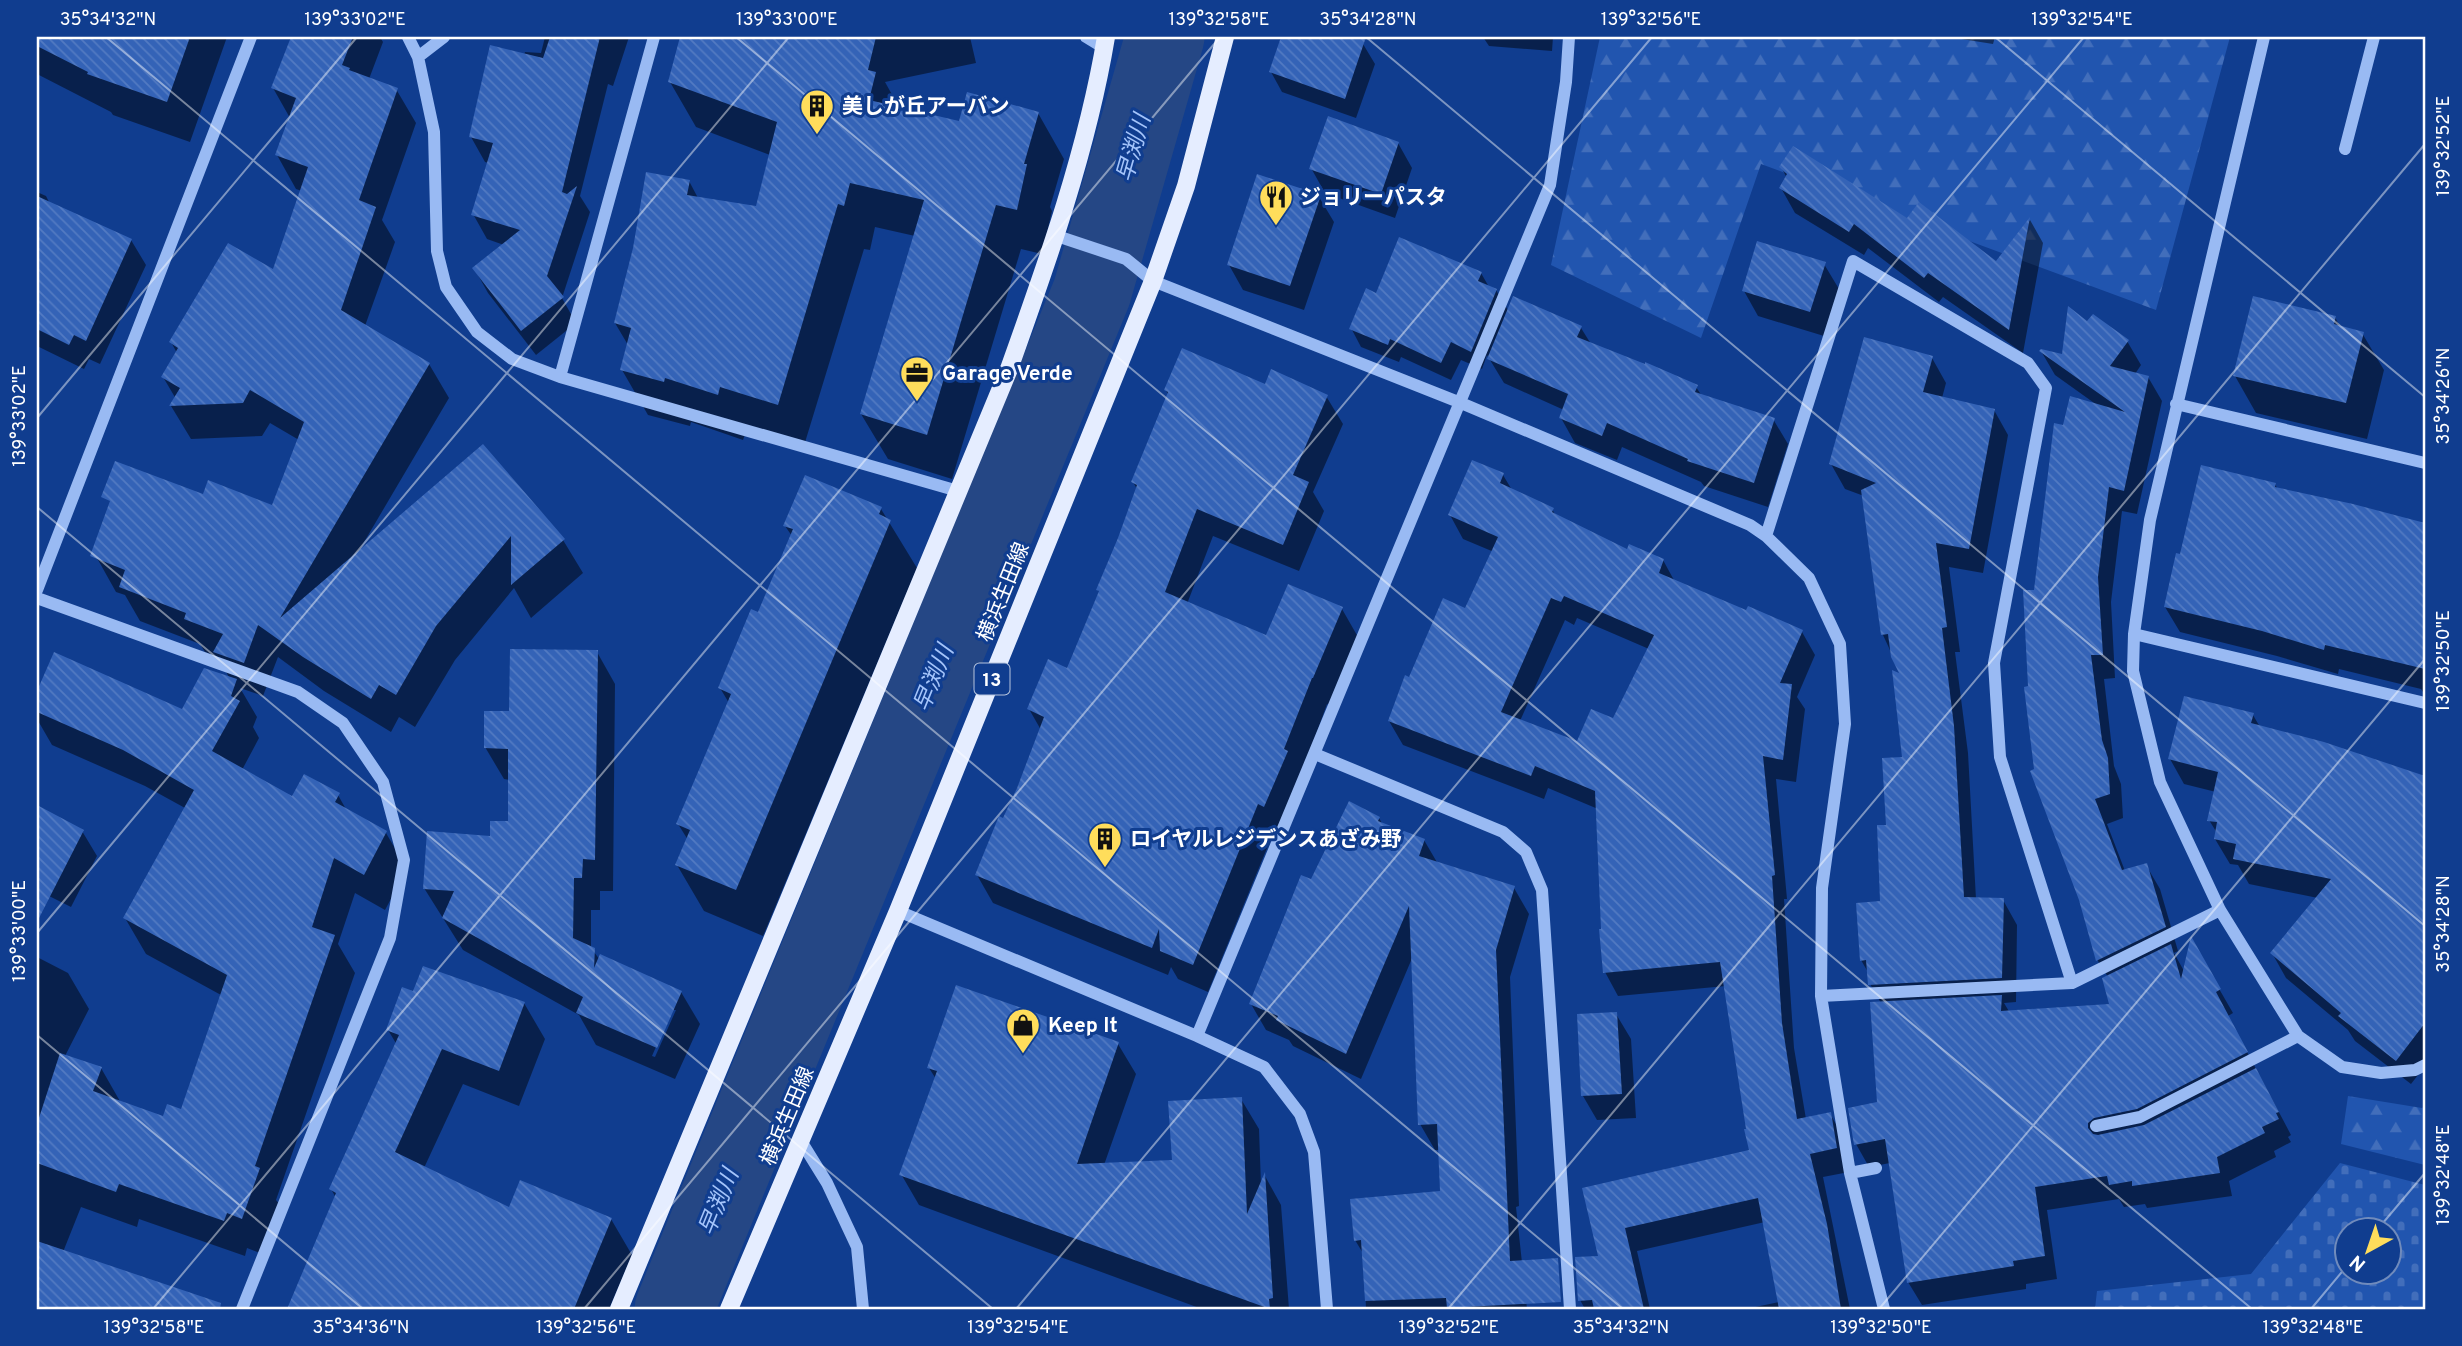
<svg xmlns="http://www.w3.org/2000/svg" width="2462" height="1346" viewBox="0 0 2462 1346" font-family="Overpass,'Noto Sans JP',sans-serif">
<style>
.forest{fill:url(#forest-firs)}
.cemetery{fill:url(#cemetery-stones);fill-rule:evenodd}
.shadow{fill:#0007;fill-rule:evenodd}
.lines{fill:none;stroke-linecap:round;stroke-linejoin:round}
.river{stroke:#254785;stroke-width:79}
.building{fill:url(#building-back-hatch);fill-rule:evenodd}
.minor{stroke:#99baf3;stroke-width:12}
.major{stroke:#e5edff;stroke-width:18}
.ticks{fill:none;stroke:#fff;stroke-width:2;stroke-opacity:0.45}
.labels{text-anchor:middle;stroke-width:6;stroke-linejoin:round;paint-order:stroke}
.shield{fill:#103d8f;stroke:#b7c5dd;stroke-width:2}
.shield-label{font-size:19px;font-weight:bold;fill:#fff}
.poi-label{font-size:21px;font-weight:bold;fill:#fff;stroke:#103d8f;text-anchor:start}
.street-label{font-size:21px;fill:#fff;stroke:#103d8f}
.water-label{font-size:23px;font-style:italic;fill:#a4c4fa;stroke:#103d8f}
.neatline{fill:none;stroke:#fff;stroke-width:2.5}
.ticks-label{font-size:18px;text-anchor:middle;fill:#fff}
</style>
<defs>
<pattern id="forest-firs" width="22" height="20" patternUnits="userSpaceOnUse" patternTransform="scale(1.75)"><rect width="22" height="20" fill="#2155af"/><path d="M5 1l3.5 6h-7zM16 11l3.5 6h-7z" fill="#426ebb"/></pattern>
<pattern id="cemetery-stones" width="16" height="16" patternUnits="userSpaceOnUse" patternTransform="scale(1.75)"><rect width="16" height="16" fill="#2155af"/><path d="M2 7V4a2 2 0 0 1 4 0v3zM10 15v-3a2 2 0 0 1 4 0v3z" fill="#426ebb"/></pattern>
<pattern id="building-back-hatch" width="6" height="6" patternUnits="userSpaceOnUse" patternTransform="scale(1.75)"><rect width="6" height="6" fill="#3463b7"/><path d="M-1 5l2 2M0 0l6 6M5-1l2 2" fill="none" stroke="#527ac2"/></pattern>
</defs>
<rect width="100%" height="100%" fill="#103d8f"/>
<path class="forest" d="M1600 37H2230L2156 310 1761 164 1701 338 1551 265Z
M2348 1096 2422 1108 2425 1106V1165L2341 1144Z"/>
<path class="cemetery" d="M2340 1163 2425 1185V1309H2095L2097 1291 2251 1274ZM2346 1230H2388V1272H2346Z"/>
<path class="shadow" d="M37 37H227L190 142 113 115 111 112 37 74Z
M289 37H380L383 42 369 79 396 89 416 123 382 220 395 242 365 326 429 364 449 398 357 554 483 446 563 540 583 573 531 618 514 588 455 660 415 727 399 717 391 732 324 691 278 657 263 696 240 688 257 717 253 727 259 738 242 770 293 798 338 795 347 811 386 833 407 869 385 910 355 893 338 944 355 973 276 1200 280 1205 263 1254 247 1248 245 1256 139 1219 137 1227 81 1207 63 1252 180 1291 198 1309H37V957L68 973 89 1009 65 1056 101 1068 121 1103 164 1118 182 1111 221 995 146 954 125 918 185 808 145 786 52 745 37 719V695L55 655 182 711 230 679 218 657 205 652 200 644 140 621 125 595 116 592 97 558 204 496 273 507 299 440 270 423 262 436 191 439 171 406 176 399 163 377 177 353 171 342 274 272 302 191 296 189 277 155 290 118 273 88 291 41Z
M545 37H629L613 86 608 84 580 196 590 212 562 298 576 323 536 355 488 293 474 268 504 245 487 239 473 214 489 163 485 162 471 137 507 106 525 52 541 53Z
M681 37H970L976 63 885 82 900 109 961 123 1038 113 1064 159 1050 207 1052 211 1042 254 1021 249 952 479 888 459 861 414 915 236 875 227 870 250 864 249 803 449 746 432 743 440 691 422 690 426 648 415 622 370 628 345 615 323 689 181 698 198 757 208 770 155 696 127 670 82Z
M1283 37H1353V41L1363 44 1375 64 1356 118 1282 92 1271 72Z
M1483 37H1553L1552 51 1489 46Z
M1949 37H1995L1993 44Z
M1398 143 1412 168 1395 218 1325 193 1311 168Z
M1781 167 1907 220 1997 264 2030 220 2043 243 2023 353 1943 297 1939 302 1868 248 1864 255 1795 213 1781 188 1787 178Z
M37 192 46 196 50 204 131 240 146 265 100 364 89 359 84 369 37 346Z
M1319 197 1334 222 1304 310 1243 290 1229 265Z
M1824 264 1839 289 1824 336 1758 316 1744 291Z
M1481 273 1489 287 1496 290 1509 312 1581 328 1591 344 1696 387 1702 396 1773 419 1788 444 1768 507 1704 486 1701 482 1622 447 1617 460 1575 443 1561 418 1564 410 1504 383 1487 355 1482 369 1461 360 1451 380 1401 357 1399 362 1361 347 1351 328 1377 295Z
M2335 317 2340 327 2362 333 2384 370 2367 439 2256 413 2235 376Z
M2088 324 2127 341 2141 365 2135 374 2148 377 2162 401 2137 514 2122 511 2111 602 2115 678 2104 679 2114 766 2121 784 2123 818 2107 824 2125 871 2146 865 2160 889 2178 951 2174 953 2184 971 2203 961 2233 1013 2228 1016 2291 1135 2288 1137 2291 1142 2274 1151 2276 1157 2229 1181 2232 1196 2147 1208 2145 1204 2124 1207 2119 1199 2047 1210 2057 1279 2026 1284V1289L1922 1305 1908 1282 1890 1163 1869 1167 1856 1144 1879 1103 1881 1003 1870 984 1869 974 1861 960 1881 903 1888 827 1904 759 1902 676 1883 635 1864 496 1845 489 1831 464 1932 358 1946 383 1942 398 1994 410 2008 435 1983 573 1949 567 1960 652H1955L1968 753 1976 899 2003 900 2017 925 2016 1002 2004 1003 2010 1013 2112 1005 2108 977 2098 961 2081 899 2036 771 2030 688 2035 591 2064 427 2097 405 2055 375 2041 351 2064 356Z
M1266 386 1326 396 1343 424 1313 492 1324 511 1299 571 1213 536 1187 604 1267 638 1342 609 1358 637 1329 705 1327 704 1280 834 1274 831 1208 992 1178 979 1171 967 1168 975 993 903 977 875 1004 820 1041 730 1029 709 1068 670 1100 593 1098 590 1120 539 1137 489 1133 482 1168 395 1166 390Z
M1503 475 1512 490 1552 509 1556 516 1628 551 1663 560 1675 582 1747 612 1802 632 1815 655 1797 697 1805 709 1796 782 1776 779 1787 899H1784L1794 1048 1806 1119 1830 1114 1844 1137 1849 1172 1823 1177 1850 1309H1746L1779 1302 1765 1222 1637 1251 1650 1309H1585L1580 1300 1600 1258 1584 1189 1751 1152 1726 986 1618 996 1605 972 1598 809 1548 788 1544 799 1403 745 1389 721 1410 679 1466 611 1494 552 1463 539 1450 515ZM1577 618 1649 649 1613 721 1578 743 1520 721 1565 620 1574 625Z
M2275 484 2278 490 2353 506 2425 525V695L2421 689 2339 669 2338 674 2277 656 2180 632 2165 607 2181 557Z
M881 509 917 568 763 936 704 911 677 865 688 840 678 824 729 703 720 688 759 614 792 536 785 526Z
M597 652 615 684 613 891H600V910H591V948L600 960 681 992 700 1024 675 1079 596 1045 579 1015 463 950 424 888 510 823V780L504 779 485 747 511 713ZM672 1010H676L655 1057 652 1056Z
M2253 715 2260 727 2324 743 2425 777V1066L2411 1084 2355 1041 2348 1030 2286 978 2272 953 2318 898 2249 884 2238 865 2230 864 2215 839 2217 833 2209 820 2216 792 2184 784 2170 759Z
M37 807 82 831 97 856 71 907 37 890Z
M1379 818 1383 825 1424 840 1438 864 1514 888 1529 914 1510 977 1519 1206 1516 1207 1527 1309H1366L1364 1255 1355 1240 1442 1192 1440 1150H1435L1420 1124 1413 956 1361 1079 1293 1046 1289 1040 1266 1030 1251 1004 1312 881Z
M414 993 524 1003 545 1039 519 1106 463 1084 424 1168 510 1209 611 1219 632 1255 609 1309H296L292 1302 336 1198 331 1189 397 1045 388 1030Z
M1616 1014 1631 1039 1636 1118 1597 1120 1583 1096Z
M1118 1044 1136 1074 1104 1165 1173 1162 1241 1099 1259 1129 1261 1185 1265 1176 1281 1205 1289 1309H1202L919 1205 901 1174 936 1079 929 1068Z"/>
<g class="lines">
<path class="river" d="M674 1309 1092 292 1165 37"/>
</g>
<path class="building" d="M37 37H190L167 102 87 74 88 72 37 46Z
M291 37H353L342 65 350 68 349 70 398 88 359 200 376 207 341 310 430 363 280 618 483 444 565 539 511 585V536L436 626 396 695 379 685 371 699 303 657 258 625 244 663 213 652 223 634 184 619 186 613 119 587 125 570 90 556 110 501 101 497 115 461 203 494 208 480 272 505 304 422 250 390 243 403 169 406 180 388 161 377 178 348 169 342 228 243 273 269 308 167 275 155 296 98 271 88Z
M550 37H600L562 192 567 194 577 186 547 276 564 297 521 331 472 268 520 230 471 215 493 143 469 137 490 45 543 58Z
M680 37H876L868 70 876 72 869 100 959 121 967 92 1039 112 1024 164H1027L1017 210 996 205 927 435 860 414 924 200 850 183 844 206 838 204 778 405 720 387 718 395 665 378 664 382 620 370 631 328 614 323 633 248 646 172 690 180 687 195 756 206 777 122 668 82Z
M1281 37H1366L1345 99 1269 72Z
M1328 116 1399 142 1381 194 1309 169Z
M1793 146 1907 218 1919 202 1996 261 2030 217 2009 330 1928 273 1924 278 1854 224 1849 232 1779 188 1787 174 1779 167Z
M1257 174 1321 195 1290 286 1227 265Z
M37 196 132 239 86 341 74 335 69 345 37 329Z
M1399 237 1482 272 1478 281 1497 289 1471 352 1451 342 1441 363 1390 339 1388 345 1349 329 1366 288 1376 293Z
M1757 241 1826 262 1810 312 1742 291Z
M1513 296 1582 326 1577 337 1645 364V362L1698 385 1695 392 1775 418 1754 483 1687 461 1688 459 1607 423 1602 436 1559 418 1568 394 1487 359Z
M2253 296 2336 316 2334 324 2364 332 2346 403 2233 376Z
M2068 306 2087 321 2093 314 2129 340 2110 366 2149 376 2124 491 2109 487 2098 577 2103 655H2091L2102 740 2108 758 2110 794 2095 799 2122 870 2147 863 2166 927 2096 961 2079 900 2030 771 2034 769 2024 687 2028 686 2023 590H2034L2054 423 2063 425 2070 396 2125 412 2039 351 2041 349 2062 354Z
M1864 337 1933 356 1923 392 1995 409 1969 549 1936 543 1947 627 1942 628 1954 726 1964 897 2004 898 2002 978 1868 985 1866 960 1860 961 1856 903 1880 901 1877 825H1886L1882 758 1902 757 1892 670 1899 673 1891 657 1888 634 1881 635 1861 490 1876 483 1829 464Z
M1182 348 1265 384 1271 369 1328 395 1293 475 1309 482 1283 545 1197 509 1165 592 1266 635 1288 584 1343 607 1313 678H1312L1284 749 1288 751 1264 807 1258 804 1193 965 1160 951 1159 929 1152 948 975 875 999 816 1003 818 1017 788 1044 717 1027 709 1048 659 1067 668 1099 591 1096 590 1118 538 1137 485 1131 482 1168 392 1164 390Z
M1472 460 1504 473 1500 483 1554 508 1552 512 1627 549 1629 544 1664 559 1659 573 1746 610 1748 606 1803 630 1780 683 1792 684 1783 760 1763 756 1775 875 1772 876 1782 1023 1797 1119 1831 1112 1837 1148 1810 1154 1827 1224 1841 1309H1779L1758 1198 1625 1228 1644 1309H1594L1592 1300 1578 1301 1575 1257 1598 1256 1582 1188 1749 1150 1744 1129H1746L1720 962 1603 973 1599 929H1601L1595 791 1535 766 1531 776 1388 721 1405 675 1409 677 1443 598 1465 608 1498 537 1448 515ZM1564 596 1654 635 1613 718 1591 709 1577 741 1501 712 1551 598 1561 602Z
M2201 465 2276 483 2275 487 2353 504 2425 523V669L2325 645 2324 650 2262 631 2164 607 2176 553 2180 554Z
M805 475 882 507 879 514 891 520 736 890 675 865 690 830 676 824 731 694 718 688 751 609 758 612 793 529 783 526Z
M510 649 598 650 595 860 583 859 582 878H574L573 938 595 948 594 968 600 954 682 991 657 1048 576 1013 583 997 442 918 454 891 423 889 427 831 490 836V821H508V749L484 748V711H509Z
M54 652 182 709 204 668 237 679 231 696 240 701 212 751 292 796 304 774 340 793 335 802 387 831 364 875 334 858 312 927 335 935 255 1166 260 1168 242 1219 227 1213 224 1221 119 1184 116 1192 37 1163V1124L60 1053 102 1067 93 1091 163 1116 167 1104 181 1109 227 975 123 918 194 790 123 750 37 712V691Z
M2184 696 2254 713 2251 723 2324 742 2425 776V1023L2396 1061 2338 1016 2341 1013 2270 953 2331 879 2233 859 2236 844 2214 839 2217 822 2207 821 2218 772 2168 759Z
M1349 801 1380 817 1378 821 1425 839 1419 856 1515 886 1496 950 1510 1261 1558 1258 1561 1302 1447 1308 1446 1298 1365 1301 1361 1240 1354 1241 1350 1199 1440 1191 1437 1124 1418 1125 1409 906 1346 1054 1276 1020 1278 1016 1249 1004 1301 875 1311 879Z
M37 805 84 830 37 922Z
M2191 936 2221 989 2216 992 2248 1052 2137 1109 2094 1118 2088 1123V1128L2093 1134 2098 1135 2144 1125 2256 1068 2279 1112 2276 1113 2279 1119 2262 1127 2265 1133 2217 1157 2220 1173 2132 1186V1181L2109 1185 2107 1176 2035 1187 2045 1256 2013 1261 2014 1266 1907 1283 1885 1139 1854 1145 1848 1108 1877 1102 1870 1002 2002 995 2001 1011 2109 1004 2102 978 2171 944 2181 979Z
M423 966 525 1002 499 1071 442 1049 395 1152 509 1207 520 1180 612 1218 574 1309H287L336 1193 329 1189 399 1035 386 1030 402 987 413 991Z
M956 985 1119 1042 1077 1164 1172 1160 1168 1101 1242 1097 1247 1214 1265 1172 1273 1298 1269 1299 1270 1309 899 1175 937 1071 927 1068Z
M1617 1012 1622 1094 1581 1096 1577 1014Z
M37 1241 221 1303 220 1309H37Z"/>
<g class="lines">
<path class="minor" d="M408 37 418 57 434 132 437 251 446 287 477 332 512 359 560 377 958 491
M1086 37 1104 48
M2264 37 2150 520 2134 634 2133 671 2160 782 2220 910 2298 1036 2342 1067 2381 1073 2415 1070 2425 1065
M418 57 444 37
M2345 149 2374 37
M1057 236 1126 259 1153 281 1461 403 1750 525 1766 536 1809 578 1840 644 1845 724 1822 888 1821 996 1850 1173 1884 1309
M560 377 654 37
M2176 404 2425 463
M1766 536 1853 261 2028 363 2046 388 1994 663 2000 757 2072 983
M37 590 251 37
M37 598 298 692 343 723 383 782 404 860 390 938 242 1309
M2134 634 2425 703
M1315 754 1503 832 1526 852 1542 890 1570 1309
M898 911 1197 1036 1264 1067 1300 1114 1314 1152 1327 1309
M1821 996 2072 983 2220 910
M1197 1036 1550 185 1566 82 1569 37
M2096 1126 2140 1117 2298 1036
M801 1141 827 1183 857 1247 863 1309
M1850 1173 1876 1168"/>
<path class="major" d="M619 1309 1009 369C1048 260 1087 151 1106 37
M729 1309 898 911 1153 281 1186 186 1225 37"/>
</g>
<path class="ticks" d="M106 37 1623 1309M736 37 2252 1309M1366 37 2425 926M1995 37 2425 397M37 418 357 37M37 507 993 1309M37 933 789 37M37 1035 363 1309M2377 1230 2425 1173M153 1309 1220 37M584 1309 1652 37M1016 1309 2084 37M1448 1309 2425 144M1879 1309 2425 659M2311 1309 2346 1267"/>
<defs>
<g id="building-pin" transform="scale(1.75)"><path d="M0 17L-7.5 6A9.5 9.5 0 1 1 7.5 6Z" fill="#ffdd5b" stroke="#103d8f"/><path d="M-4-6H4V6H1V3H-1V6H-4ZM-2.5-4.3h1.7v1.8h-1.7ZM.8-4.3h1.7v1.8H.8ZM-2.5-1h1.7V.8h-1.7ZM.8-1h1.7V.8H.8Z" fill="#111"/></g>
<g id="restaurant-pin" transform="scale(1.75)"><path d="M0 17L-7.5 6A9.5 9.5 0 1 1 7.5 6Z" fill="#ffdd5b" stroke="#103d8f"/><path d="M-5-6h1v4h1v-4h1v4h1v-4h1v5L-1.5 .5V6h-2V.5L-5-1ZM5-6V6H3V1.5H1.5Q1.5-4 5-6Z" fill="#111"/></g>
<g id="office-pin" transform="scale(1.75)"><path d="M0 17L-7.5 6A9.5 9.5 0 1 1 7.5 6Z" fill="#ffdd5b" stroke="#103d8f"/><path d="M-6-3h4V-5.5h4V-3h4V5H-6ZM-1-4.5V-3h2v-1.5ZM-6 0V1H6V0Z" fill="#111"/></g>
<g id="shop-pin" transform="scale(1.75)"><path d="M0 17L-7.5 6A9.5 9.5 0 1 1 7.5 6Z" fill="#ffdd5b" stroke="#103d8f"/><path d="M-5-2.5h2.3a2.7 3.5 0 0 1 5.4 0H5L5.5 6h-11ZM-1.5-2.5h3a1.5 2.3 0 0 0-3 0Z" fill="#111"/></g>
</defs>
<g fill-rule="evenodd">
<use href="#building-pin" x="817" y="106"/>
<use href="#restaurant-pin" x="1276" y="197"/>
<use href="#office-pin" x="917" y="373"/>
<use href="#building-pin" x="1105" y="839"/>
<use href="#shop-pin" x="1023" y="1025"/>
</g>
<g class="labels">
<rect class="shield" x="974.5" y="663.5" width="35" height="31" rx="5"/>
<g class="shield-label">
<text x="992" y="686">13</text>
</g>
<g class="poi-label">
<text x="842" y="113">美しが丘アーバン</text>
<text x="1300" y="204">ジョリーパスタ</text>
<text x="942" y="380">Garage Verde</text>
<text x="1130" y="846">ロイヤルレジデンスあざみ野</text>
<text x="1048" y="1032">Keep It</text>
</g>
<g class="street-label">
<text transform="translate(1003 592) rotate(-68)" y="7">横浜生田線</text>
<text transform="translate(787 1116) rotate(-67)" y="7">横浜生田線</text>
</g>
<g class="water-label">
<text transform="translate(1133 148) rotate(-74)" y="8">早渕川</text>
<text transform="translate(933 678) rotate(-68)" y="8">早渕川</text>
<text transform="translate(718 1202) rotate(-68)" y="8">早渕川</text>
</g>
</g>
<rect width="2462" height="1346" fill="none" stroke="#103d8f" stroke-width="77"/>
<g transform="translate(2368 1251) rotate(220)"><circle r="33" fill="#103d8f" stroke="#708bbc" stroke-width="2"/>
<path d="M0-5L12 26L0 18L-12 26Z" fill="#ffdd5b"/>
<text y="-10" font-size="19" font-weight="bold" text-anchor="middle" fill="#ffffff">N</text>
</g>
<rect x="38" y="38" width="2386" height="1270" class="neatline"/>
<g class="ticks-label">
<text x="108" y="25">35°34'32"N</text>
<text x="355" y="25">139°33'02"E</text>
<text x="787" y="25">139°33'00"E</text>
<text x="1219" y="25">139°32'58"E</text>
<text x="1368" y="25">35°34'28"N</text>
<text x="1651" y="25">139°32'56"E</text>
<text x="2082" y="25">139°32'54"E</text>
<text transform="translate(2443 146) rotate(-90)" y="6">139°32'52"E</text>
<text transform="translate(2443 396) rotate(-90)" y="6">35°34'26"N</text>
<text transform="translate(19 416) rotate(-90)" y="6">139°33'02"E</text>
<text transform="translate(2443 661) rotate(-90)" y="6">139°32'50"E</text>
<text transform="translate(2443 924) rotate(-90)" y="6">35°34'28"N</text>
<text transform="translate(19 931) rotate(-90)" y="6">139°33'00"E</text>
<text transform="translate(2443 1175) rotate(-90)" y="6">139°32'48"E</text>
<text x="154" y="1333">139°32'58"E</text>
<text x="361" y="1333">35°34'36"N</text>
<text x="586" y="1333">139°32'56"E</text>
<text x="1018" y="1333">139°32'54"E</text>
<text x="1449" y="1333">139°32'52"E</text>
<text x="1621" y="1333">35°34'32"N</text>
<text x="1881" y="1333">139°32'50"E</text>
<text x="2313" y="1333">139°32'48"E</text>
</g>
</svg>
